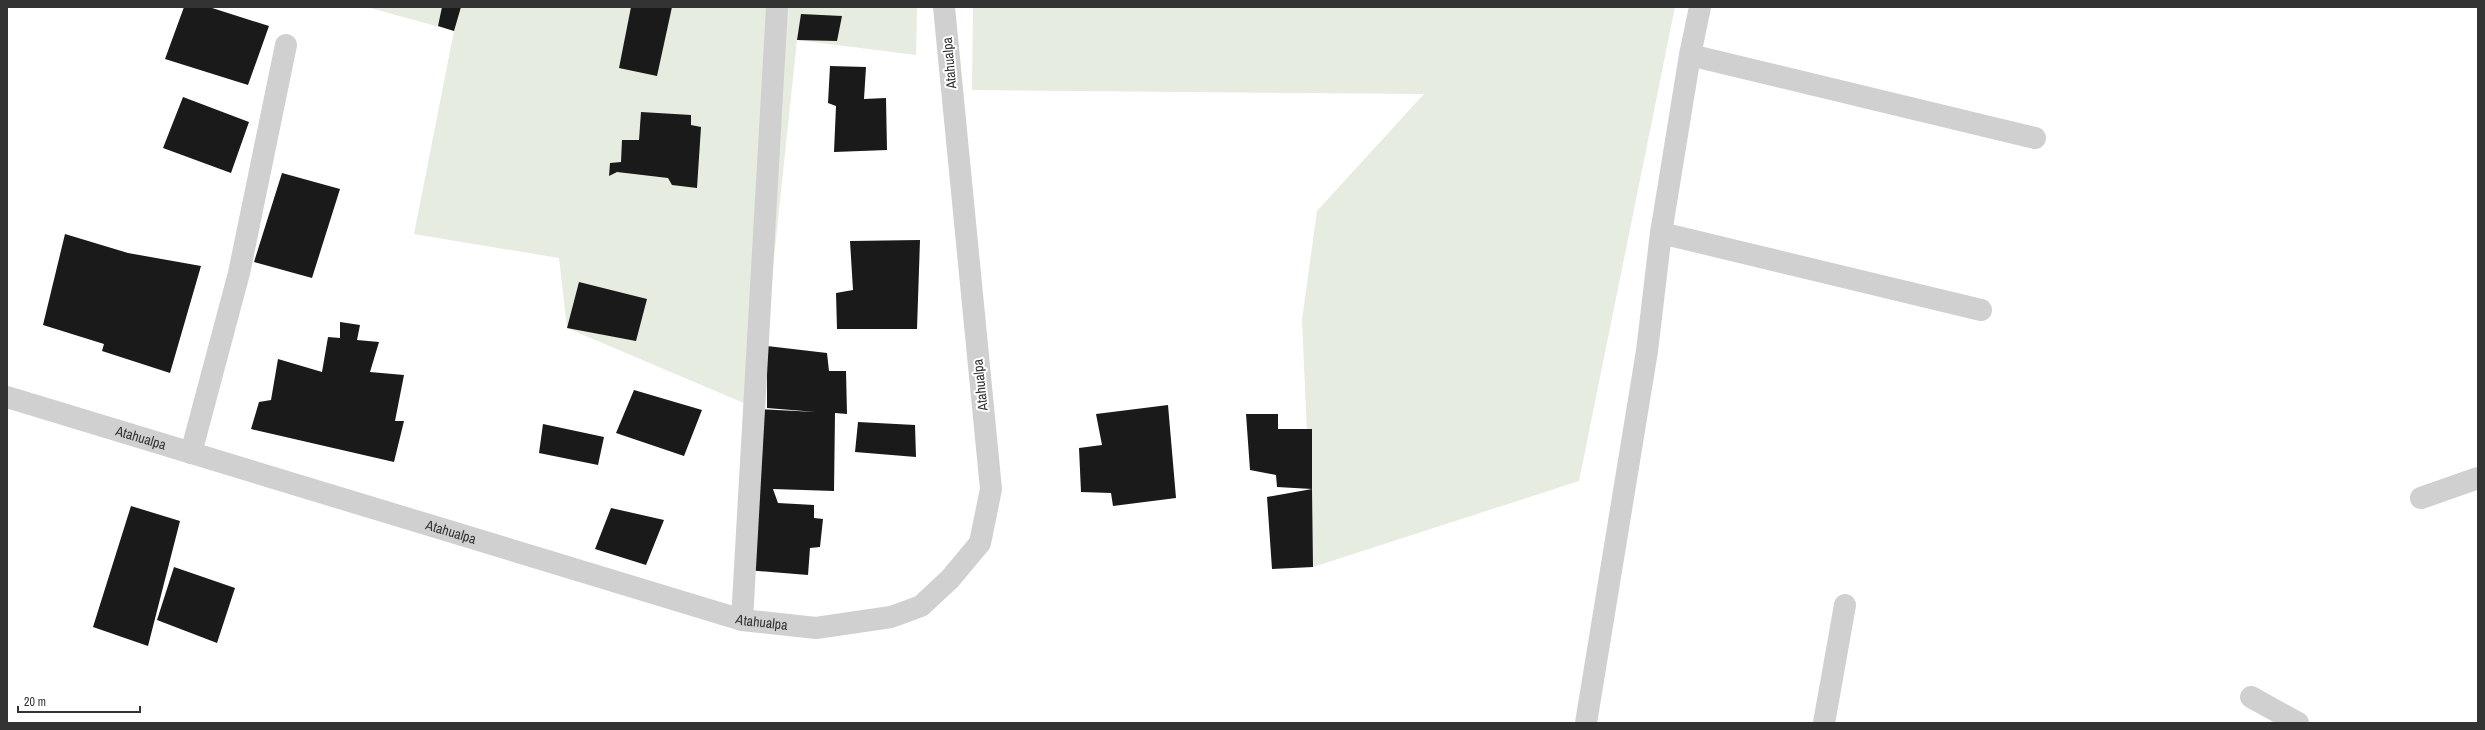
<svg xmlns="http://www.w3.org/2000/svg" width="2485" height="730" viewBox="0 0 2485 730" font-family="'Archivo Narrow',sans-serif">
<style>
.green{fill:#e6ecdf}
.building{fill:#1a1a1a}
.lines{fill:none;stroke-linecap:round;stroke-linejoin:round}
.street{stroke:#d0d0d0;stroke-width:22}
.labels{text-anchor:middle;stroke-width:4;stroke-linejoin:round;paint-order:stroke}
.street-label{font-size:14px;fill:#333;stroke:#fff}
</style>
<rect width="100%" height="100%" fill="#fff"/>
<path class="green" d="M367 7H917L916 55 797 40 758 409 567 328 559 258 414 234 454 31Z
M973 7H1675L1579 481 1313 567 1302 320 1317 211 1424 94 972 90Z"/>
<path class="building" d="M184 7H209L269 26 248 85 165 59Z
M442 7H461L454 31 438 26Z
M631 7H672L657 76 619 68Z
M801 14 842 16 837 41 797 40Z
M830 66 866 67 864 99 886 98 887 150 834 152 836 106 828 103Z
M183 97 249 122 231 173 163 148Z
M641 112 691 115V125L701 127 697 188 672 185 668 178 617 172 609 176 610 163 621 162 622 140H639Z
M282 173 340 189 312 278 254 262Z
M65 234 128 253 201 266 170 373 102 351 104 344 43 325Z
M920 240 917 329H837L836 293 853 290 850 241Z
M579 282 647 299 636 341 567 328Z
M340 322 360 325 357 340 379 342 370 372 404 375 395 421H404L394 462 251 429 259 402 271 400 278 359 322 372 328 337 340 338Z
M767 346 827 353 829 371H846L847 414 835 413 834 491 773 489 778 503 814 505V518L823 519 820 547 810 548 808 575 746 570 758 409 816 412 767 408Z
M634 390 702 410 684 456 616 433Z
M1168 405 1176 498 1113 506 1111 493 1081 492 1079 448 1102 445 1096 414Z
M1246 414H1278V429H1312V489L1277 487 1276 475 1250 470Z
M858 422 915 425 916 457 855 452Z
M543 424 604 437 598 465 539 453Z
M1312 489 1313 567 1272 569 1267 497Z
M131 506 180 521 148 646 93 627Z
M611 508 664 520 646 565 595 549Z
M174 567 235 588 217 643 157 620Z"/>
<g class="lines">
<g class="street">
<path d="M1690 55 2035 138"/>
<path d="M1661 233 1981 310"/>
<path id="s1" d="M7 397 742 620 816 628 891 617 921 606 950 579 980 543 991 489 944 7"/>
<path d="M191 453 239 273 286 45"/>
<path d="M2421 498 2478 478"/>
<path d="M742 620 777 7"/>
<path d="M2251 697 2298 723"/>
<path d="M1586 723 1647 351 1661 233 1690 55 1700 7"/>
<path d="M1824 723 1845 605"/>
</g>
</g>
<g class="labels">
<g class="street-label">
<text transform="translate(949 63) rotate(-95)" y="5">Atahualpa</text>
<text transform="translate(980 385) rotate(-96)" y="5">Atahualpa</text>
<text dy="5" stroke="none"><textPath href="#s1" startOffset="140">Atahualpa</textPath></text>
<text dy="5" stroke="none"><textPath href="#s1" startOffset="464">Atahualpa</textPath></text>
<text dy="5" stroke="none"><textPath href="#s1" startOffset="788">Atahualpa</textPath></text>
</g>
</g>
<rect width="2485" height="730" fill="none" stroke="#333333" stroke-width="16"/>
<path d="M18 706v6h122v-6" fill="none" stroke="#333333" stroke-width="2"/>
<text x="24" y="706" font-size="12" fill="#333333" stroke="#ffffff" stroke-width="3" paint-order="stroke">20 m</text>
</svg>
